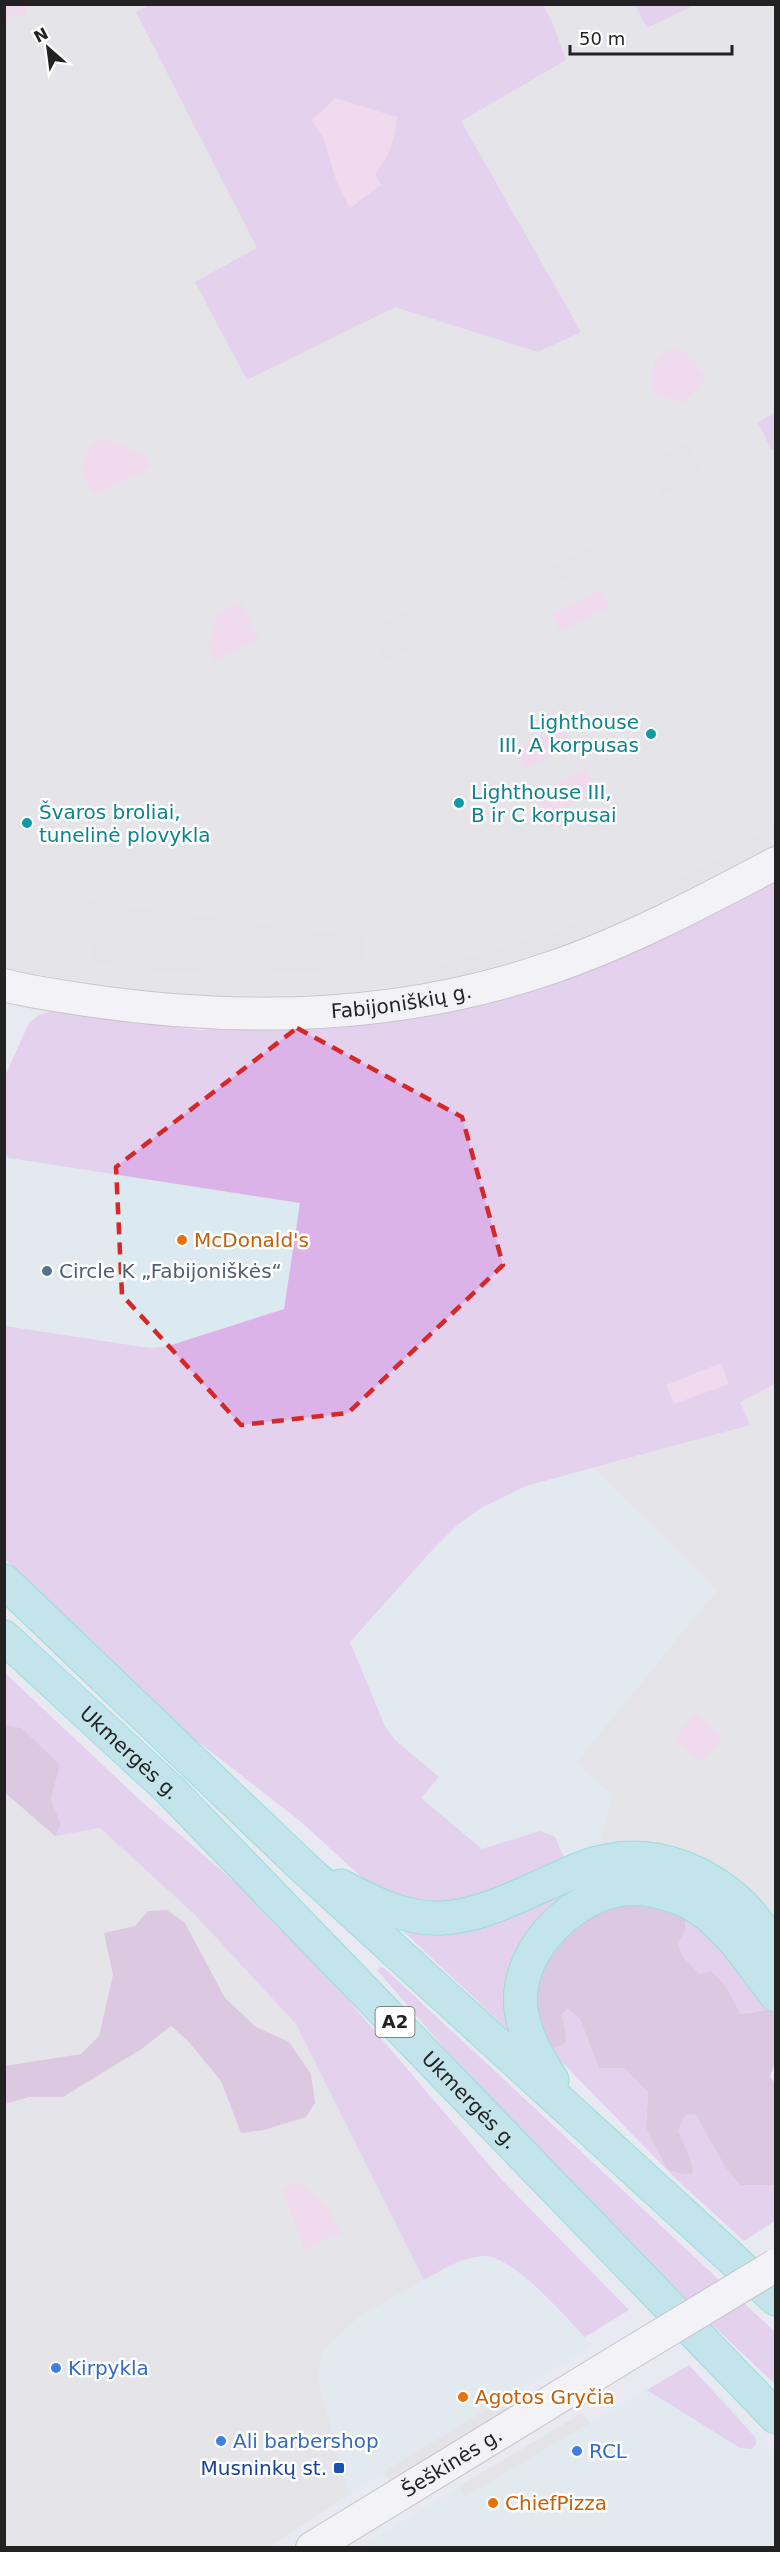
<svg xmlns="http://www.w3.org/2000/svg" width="780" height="2552" viewBox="0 0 780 2552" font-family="'DejaVu Sans',sans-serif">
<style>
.residential{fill:#dfdfe0}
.commercial{fill:#daeaf0}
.grass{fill:#dbb3e8}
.forest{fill:#cca1ce}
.park{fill:#f7cae8}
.parking{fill:#dedede}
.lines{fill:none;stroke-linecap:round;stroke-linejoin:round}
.minor-casing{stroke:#999;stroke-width:34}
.highway-casing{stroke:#34d2c5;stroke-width:35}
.minor{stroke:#fff;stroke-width:32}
.highway{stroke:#96dde3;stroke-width:33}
.minor-bridge-casing{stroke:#999;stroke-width:34;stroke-linecap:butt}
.minor-bridge{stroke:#fff;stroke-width:32}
.marked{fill:none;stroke:#d62828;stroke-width:4.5;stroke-dasharray:12 8;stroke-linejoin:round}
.culture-dot{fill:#0f9aa8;stroke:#fff;stroke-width:2}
.food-dot{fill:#e8710a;stroke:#fff;stroke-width:2}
.service-dot{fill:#5c6f8a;stroke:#fff;stroke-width:2}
.shop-dot{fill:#3f7fe0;stroke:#fff;stroke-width:2}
.transit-dot{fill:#1a4fb4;stroke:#fff;stroke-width:2}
.labels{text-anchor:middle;stroke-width:5;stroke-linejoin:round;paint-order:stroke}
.shield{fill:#fff;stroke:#646464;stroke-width:1.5}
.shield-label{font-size:18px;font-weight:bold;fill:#222}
.culture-label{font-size:20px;fill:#0d838f;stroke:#fff;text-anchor:start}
.street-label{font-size:20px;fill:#222;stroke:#fff}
.food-label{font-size:20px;fill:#c56008;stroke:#fff;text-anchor:start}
.service-label{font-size:20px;fill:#4e5e75;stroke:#fff;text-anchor:start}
.shop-label{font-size:20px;fill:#366cbe;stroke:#fff;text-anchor:start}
.transit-label{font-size:20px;fill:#164399;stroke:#fff;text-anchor:end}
</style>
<rect width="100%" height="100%" fill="#e9eaf1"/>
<path class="residential" d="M5 5H775V846L634 916 549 951 443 981 328 995 188 996 17 972 5 968Z
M775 1384V1931L705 1860 677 1848 645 1844 598 1848 575 1763 717 1590 594 1468 749 1425 740 1402Z
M4 1793 55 1836 100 1828 194 1914 296 2024 424 2280 359 2317 318 2378 349 2495 269 2547H5Z"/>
<path class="commercial" d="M4 1155 9 1158 300 1203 284 1309 168 1346 150 1348 5 1326Z
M594 1468 717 1590 576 1763 613 1796 598 1848 566 1863 540 1831 482 1849 421 1798 439 1777 395 1740 385 1726 350 1642 435 1547 455 1527 481 1508 526 1486Z
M483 2256 497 2257 513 2266 593 2346 349 2495 318 2377 323 2350 359 2317 453 2264 467 2258Z
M689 2365 775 2451V2547L360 2548 459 2486 465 2496Z"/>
<path class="grass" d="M152 4 543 5 554 27 566 60 461 121 581 332 538 352 395 307 247 380 195 282 257 248 136 12Z
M635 5H694L647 28Z
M775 412V449H771L758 423Z
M775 878V1384L740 1402 750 1425 526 1486 481 1508 455 1527 435 1547 350 1642 385 1726 395 1740 439 1777 421 1798 482 1849 540 1831 555 1837 566 1863 451 1907 381 1895 299 1820 188 1734 5 1559V1326L150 1348 168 1346 284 1309 300 1203 9 1158 5 1155V1076L29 1023 39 1015 51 1011 198 1030 327 1028 407 1018 483 1004 549 983Z
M4 1672 142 1802 245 1891 338 1988 502 2180 629 2310 585 2337C563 2315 513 2255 483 2256 461 2257 442 2270 424 2280L296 2024 194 1914 100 1828 55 1836 61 1824 51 1800 60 1765 22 1728 5 1725Z
M590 1875 729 1922 587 1883 563 1896 535 1925 510 2032 401 1929Z
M686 1915 721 1948 767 2009 740 2014 725 1987 692 1970 683 1957 678 1944 685 1931Z
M379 1967 384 1968 775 2332V2384L560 2183 378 1971Z
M566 2009 580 2019 599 2068H625L648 2093 646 2128 690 2157 678 2131 685 2114H695L725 2167 740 2185H775V2221L744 2241 674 2177 554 2054 544 2041 566 2035 562 2014Z
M689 2365 755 2437 756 2444 752 2449 740 2448 647 2390Z"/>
<path class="forest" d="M5 1725 22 1728 60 1765 51 1800 61 1824 55 1836 5 1793Z
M656 1899 686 1915 685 1931 678 1944 683 1957 699 1974 711 1971 726 1987 740 2014 775 2008V2061L770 2077 776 2084 775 2185H740L725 2167 695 2114 685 2115 678 2131 690 2157 693 2173 683 2174 668 2170 646 2128 648 2093 625 2068H599L580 2019 567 2009 562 2014 566 2035 565 2043 556 2048 544 2041 534 2010 536 1975 556 1943 601 1904Z
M167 1910 185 1923 225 1998 256 2027 289 2042 311 2074 315 2103 306 2117 264 2130 241 2133 221 2081 187 2040 171 2026 143 2048 63 2097H29L5 2104V2066L81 2054 99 2036 113 1975 104 1933 135 1926 148 1911Z"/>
<path class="park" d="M5 4H29V5L25 17 10 15 5 25Z
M335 98 397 117C396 138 388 159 375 174L381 185 350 208 337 183 323 137 311 121Z
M674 348 686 353 707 377 683 403 651 393C653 372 650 354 674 348Z
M105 438 146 456 152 468 94 495 80 471 90 445Z
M601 590 609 607 560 632 552 615Z
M241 603 259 639 215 661 208 647 217 614Z
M562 724 573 745 525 769 515 749Z
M586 768 598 791 545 818 533 795Z
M721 1363 729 1384 674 1404 666 1385Z
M695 1713 723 1736 702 1762 674 1740Z
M299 2182 327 2207 341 2233 304 2250 282 2188Z"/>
<path class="parking" d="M688 443 704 476 662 496 646 460Z
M594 546 603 563 550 588 542 569Z
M410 609 424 643 384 661 367 629Z
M775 826V846L660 903 654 889 711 862Z
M85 900 364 937 362 968 255 975 167 973 92 963Z
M595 917 600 930 549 951 443 981 440 965 543 935Z
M522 2388 530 2401 391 2484 383 2472Z
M582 2413 590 2423 464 2497 459 2486Z"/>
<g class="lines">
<g class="minor-casing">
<g id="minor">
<path id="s1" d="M4 985C29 992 55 995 80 999 236 1023 399 1020 550 968 629 941 702 902 776 863"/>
<path id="s2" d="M312 2548 619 2360"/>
</g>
</g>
<g class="highway-casing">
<g id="highway">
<path d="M4 1581 300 1864 776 2299"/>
<path id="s3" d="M4 1637 169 1789 776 2417"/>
<path d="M341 1886C373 1903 406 1920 443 1918 479 1916 514 1898 546 1884 566 1875 585 1865 606 1861 655 1850 707 1871 743 1906 755 1918 765 1935 776 1949"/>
<path d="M552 2080C538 2058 524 2035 521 2009 515 1956 563 1904 612 1891 636 1885 667 1891 688 1902 726 1921 750 1962 776 1995"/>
</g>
</g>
<use href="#minor" class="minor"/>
<use href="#highway" class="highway"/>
<g class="minor-bridge-casing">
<path id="minor-bridge" d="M619 2360 776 2265"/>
</g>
<use href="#minor-bridge" class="minor-bridge"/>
</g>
<path d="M0 0H780V2552H0ZM297 1028 462 1117 503 1265 348 1413 241 1425 122 1295 116 1167Z" fill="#e9eaf1" fill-opacity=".55" fill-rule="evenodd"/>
<path class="marked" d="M297 1028 462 1117 503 1265 348 1413 241 1425 122 1295 116 1167Z"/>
<g class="culture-dot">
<circle cx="651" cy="734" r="6"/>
<circle cx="459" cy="803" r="6"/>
<circle cx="27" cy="823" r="6"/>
</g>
<g class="food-dot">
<circle cx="182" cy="1240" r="6"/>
<circle cx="463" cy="2397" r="6"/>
<circle cx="493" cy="2503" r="6"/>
</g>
<circle class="service-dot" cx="47" cy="1271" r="6"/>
<g class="shop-dot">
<circle cx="56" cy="2368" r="6"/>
<circle cx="221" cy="2441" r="6"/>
<circle cx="577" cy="2451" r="6"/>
</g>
<rect class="transit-dot" x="333" y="2462" width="12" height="12" rx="3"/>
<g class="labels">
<rect class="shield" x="375.5" y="2007" width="39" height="30" rx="4.5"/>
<g class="shield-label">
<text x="395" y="2028">A2</text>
</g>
<g class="culture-label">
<text x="639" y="729" text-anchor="end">Lighthouse<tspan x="639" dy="23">III, A korpusas</tspan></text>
<text x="471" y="799">Lighthouse III,<tspan x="471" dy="23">B ir C korpusai</tspan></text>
<text x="39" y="819">Švaros broliai,<tspan x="39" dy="23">tunelinė plovykla</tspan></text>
</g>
<g class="street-label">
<text dy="7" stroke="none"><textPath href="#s1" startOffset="400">Fabijoniškių g.</textPath></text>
<text dy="7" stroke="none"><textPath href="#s3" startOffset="171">Ukmergės g.</textPath></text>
<text dy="7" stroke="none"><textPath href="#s3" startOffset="657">Ukmergės g.</textPath></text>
<text dy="7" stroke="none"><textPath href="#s2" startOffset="164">Šeškinės g.</textPath></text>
</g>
<g class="food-label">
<text x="194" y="1247">McDonald's</text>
<text x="475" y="2404">Agotos Gryčia</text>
<text x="505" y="2510">ChiefPizza</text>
</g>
<g class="service-label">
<text x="59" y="1278">Circle K „Fabijoniškės“</text>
</g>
<g class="shop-label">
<text x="68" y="2375">Kirpykla</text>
<text x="233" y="2448">Ali barbershop</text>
<text x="589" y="2458">RCL</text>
</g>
<g class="transit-label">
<text x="327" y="2475">Musninkų st.</text>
</g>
</g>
<rect width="780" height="2552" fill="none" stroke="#222222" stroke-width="12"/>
<g transform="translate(48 48) rotate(332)" stroke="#ffffff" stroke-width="4.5" paint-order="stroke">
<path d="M0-4.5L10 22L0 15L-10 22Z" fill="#222222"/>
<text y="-9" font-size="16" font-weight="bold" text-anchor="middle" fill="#222222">N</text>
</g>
<path d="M570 45v9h162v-9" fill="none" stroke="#222222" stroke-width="3"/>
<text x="579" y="45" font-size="18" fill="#222222" stroke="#ffffff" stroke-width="4.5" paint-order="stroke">50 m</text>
</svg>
